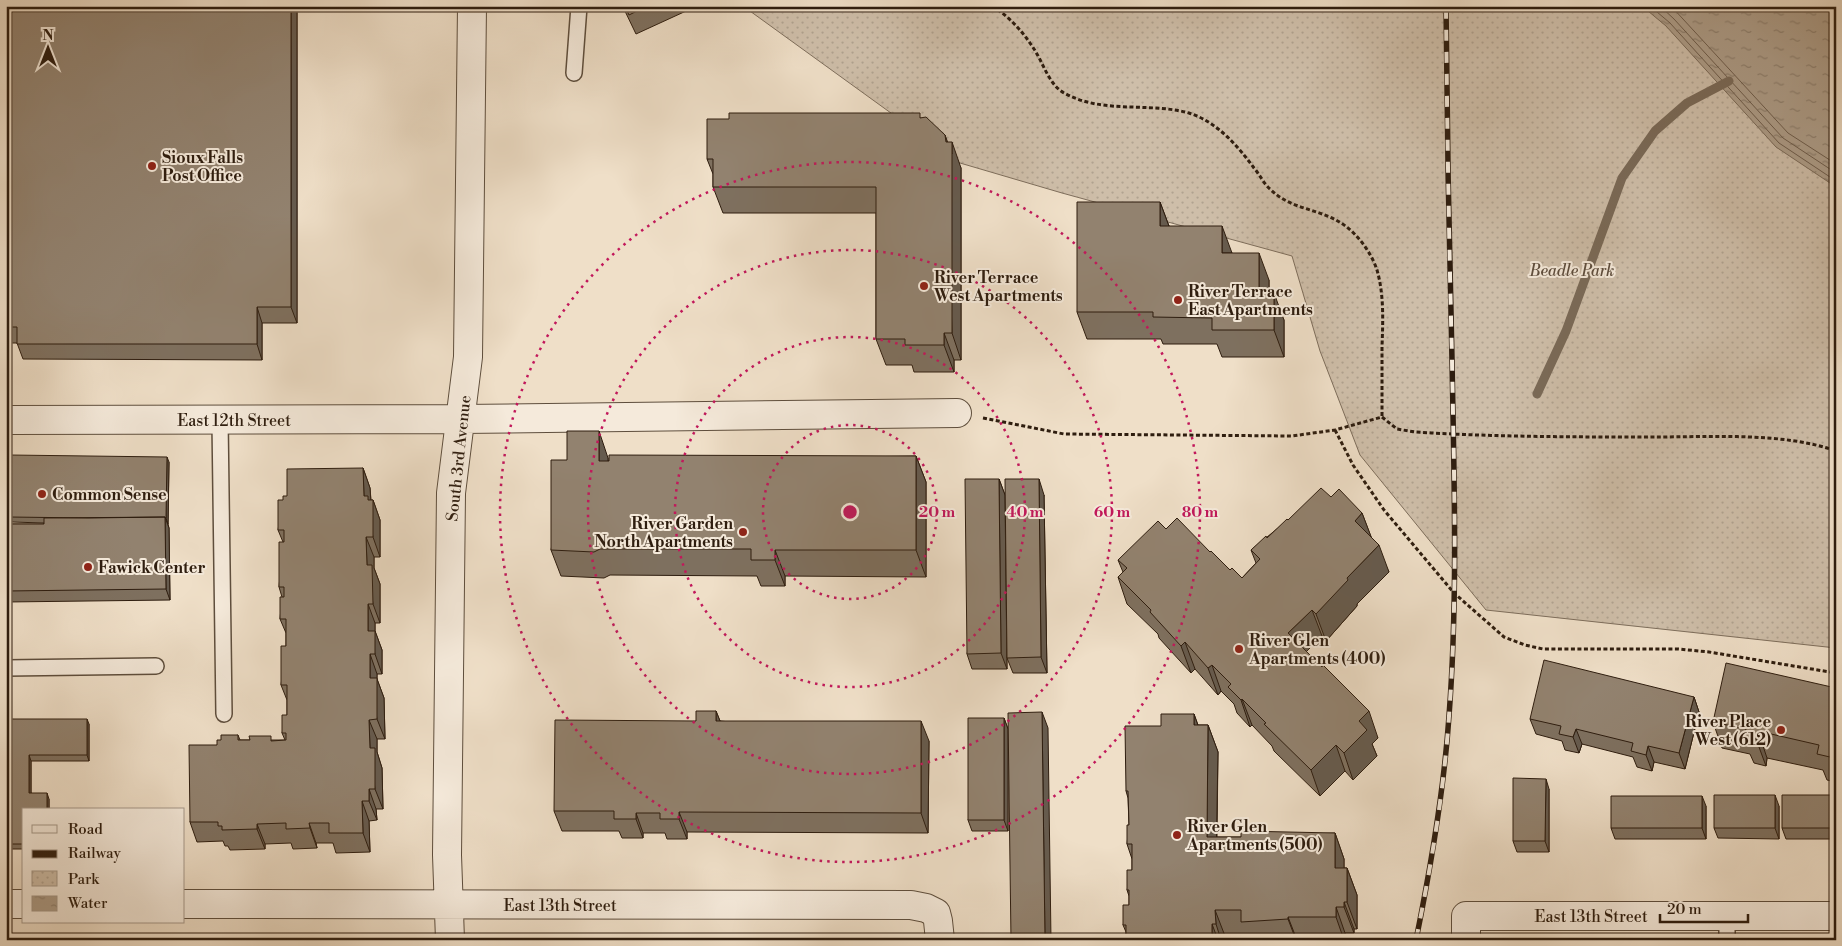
<svg xmlns="http://www.w3.org/2000/svg" width="1842" height="946" viewBox="0 0 1842 946" font-family="'Libre Bodoni',serif">
<style>
.park{fill:url(#park-dots);stroke:#7e6e5c}
.water{fill:url(#water-ripples);stroke:#7a6a58}
.lines{fill:none;stroke-linecap:round;stroke-linejoin:round}
.shore{stroke:#6e5d4c;stroke-width:1}
.stream{stroke:#7a6a58;stroke-width:9}
.service-casing{stroke:#5e4e3d;stroke-width:18}
.minor-casing{stroke:#5e4e3d;stroke-width:30}
.path{stroke:#2e1d0f;stroke-width:3;stroke-dasharray:4 2.5;stroke-linecap:butt}
.service{stroke:#f5eadb;stroke-width:15}
.minor{stroke:#f5eadb;stroke-width:28}
.rail-casing{stroke:#2e1d0f;stroke-width:5.5}
.rail{stroke:#f5eadb;stroke-width:4;stroke-dasharray:11;stroke-linecap:butt}
.wall{fill:#7e705f;stroke:#2e1d0f}
.shaded-wall{fill:#665b4e;stroke:#2e1d0f}
.building{fill:#92826f;stroke:#2e1d0f}
.ring{fill:none;stroke:#c2185b;stroke-width:2.5;stroke-dasharray:2.5 5}
.poi-dot{fill:#8f2418;stroke:#f5eadb;stroke-width:2}
.labels{text-anchor:middle;stroke-width:4;stroke-linejoin:round;paint-order:stroke}
.poi-label{font-size:16px;font-weight:bold;fill:#2e1d0f;stroke:#f5eadb;text-anchor:start}
.park-label{font-size:16px;font-style:italic;fill:#5e4d3d;stroke:#f5eadb}
.street-label{font-size:16px;fill:#2e1d0f;stroke:#f5eadb}
.centre{fill:#c2185b;stroke:#f5eadb;stroke-width:2.5}
.ring-label{font-size:15px;text-anchor:middle;font-weight:bold;fill:#c2185b;stroke:#f5eadb;stroke-width:4;stroke-linejoin:round;paint-order:stroke}
</style>
<defs>
<pattern id="park-dots" width="8" height="8" patternUnits="userSpaceOnUse" patternTransform="scale(1.25)"><rect width="8" height="8" fill="#cebea9"/><path d="M2 2h.1M6 6h.1" fill="none" stroke="#b1a390" stroke-width="1.8" stroke-linecap="round"/></pattern>
<pattern id="water-ripples" width="26" height="14" patternUnits="userSpaceOnUse" patternTransform="scale(1.25)"><rect width="26" height="14" fill="#ad9d89"/><path d="M2 4q2-2 4 0t4 0M15 11q2-2 4 0t4 0" fill="none" stroke="#8d7f6e"/></pattern>
</defs>
<rect width="100%" height="100%" fill="#efdfc8"/>
<filter id="stains"><feTurbulence type="fractalNoise" baseFrequency=".004" numOctaves="4"/><feColorMatrix values="0 0 0 0 .2 0 0 0 0 .09 0 0 0 0 .02 0 0 0 .5 -.17"/></filter>
<radialGradient id="worn" r=".72"><stop offset=".6" stop-color="#630" stop-opacity="0"/><stop offset="1" stop-color="#630" stop-opacity=".3"/></radialGradient>
<path class="park" d="M743 6H1836V648L1486 610 1360 455 1320 351 1292 256 1062 193 960 163Z"/>
<path class="water" d="M1642 6H1836V187L1776 147 1666 26Z"/>
<g class="lines">
<path class="shore" d="M1650 6 1670 23 1779 143 1836 181
M1660 6 1674 19 1783 138 1836 173
M1671 6 1788 133 1836 164"/>
<path class="stream" d="M1537 394 1566 331 1622 178 1655 131 1687 103 1729 81"/>
<g class="service-casing">
<path id="service" d="M574 73 579 6
M220 420 224 714
M6 668 156 666
M1727 916V940"/>
</g>
<g class="minor-casing">
<path id="minor" d="M6 420 461 419 957 413
M6 904H24
M184 904 911 905 926 908 936 913 938 921 940 940
M450 940 447 855 451 493 468 357 472 6
M1466 940V916H1836"/>
</g>
<path class="path" d="M992 6C1010 17 1023 32 1034 49 1044 64 1049 86 1066 94 1104 114 1149 102 1189 113 1217 122 1237 145 1254 168 1260 175 1264 184 1270 189 1291 210 1318 208 1341 223 1357 233 1371 252 1377 270 1384 294 1383 321 1382 346 1382 370 1382 394 1382 417
M1382 417 1397 429 1415 432C1495 437 1575 437 1655 437 1711 437 1784 432 1836 451
M983 418 1064 434 1292 436 1335 430 1382 417
M1335 430 1353 465 1384 510 1454 593 1504 637 1525 645 1543 649H1678L1709 652 1836 673"/>
<use href="#service" class="service"/>
<use href="#minor" class="minor"/>
<g class="rail-casing">
<path id="rail" d="M1416 940C1431 866 1444 791 1449 716 1458 597 1454 478 1452 359 1449 241 1447 124 1446 6"/>
</g>
<use href="#rail" class="rail"/>
</g>
<path class="wall" d="M6 6H297V323H262V360L23 359 17 343H6Z
M619 6H697L636 34 623 7 620 9Z
M921 118 945 135 947 142 961 168V360H954V372H914L912 365H886L876 339V213H723L713 187V174L707 159Z
M1160 202 1169 226 1232 253 1269 280V293L1284 320V357H1222L1217 344H1163L1161 339H1087L1077 312Z
M916 456 926 482V577L785 576V586H761L757 576 610 575 604 578 561 576 551 550 567 460 608 458V461Z
M169 462 168 524 169 528 170 600 6 602V524H44V523L12 522 10 517Z
M363 468 370 488 371 500H373L380 520V557H374V568L380 584V623H375V631L382 650V674H377V679L384 698 385 739H377V752L382 768 383 809H376L377 820 369 821 370 852 336 853 333 843H316L317 848 293 849 291 843 265 844V849L230 850 228 846H225L223 841 197 842 190 822 217 745 221 740 238 735 240 740H285L282 733 287 715V700L281 685 286 646V633L280 619 282 597 279 587 283 542 278 530 283 500 287 496Z
M999 479 1005 495 1007 669H972L967 654Z
M1044 495 1047 673H1013L1007 658Z
M1331 497 1362 513 1371 537 1389 572 1357 604V606L1326 641 1322 636 1306 651 1378 738 1372 744 1377 756 1353 780 1345 771 1320 796 1274 751 1272 746 1252 725 1250 727 1237 713 1234 704 1221 691 1218 695 1195 669 1191 673 1159 638 1158 634 1127 604 1118 577 1123 572 1118 560 1166 529 1242 578 1256 563 1251 550 1288 520Z
M1836 688V782L1827 780 1823 770 1767 758 1766 766 1754 763 1750 754 1722 748 1713 722Z
M1694 697 1699 712 1685 769 1654 762 1652 771 1637 767 1633 757 1582 744 1579 753 1565 750 1562 741 1536 734 1530 719Z
M716 711 720 721 929 741 928 833 687 832V839H667L665 833H643V838H622L619 831H562L554 811 696 721Z
M1194 714 1198 725H1208L1218 752 1217 837H1241L1335 833 1344 859V868H1347L1357 895V929H1354V933H1345V940H1248L1247 936H1225V940H1126V932L1123 925 1129 905V896L1127 890 1132 870V859L1127 844 1129 825 1128 798 1126 791 1161 726Z
M1004 718 1008 729V831H972L968 820Z
M6 719 89 724V761H31V793L49 799V810H24V849H6Z
M1549 789V852H1517L1513 841Z
M1836 795V839H1786L1782 828Z
M1706 806V839H1615L1611 828Z
M1779 806V839L1718 838 1714 828Z"/>
<path class="shaded-wall" d="M291 6H297V323L291 307Z
M945 135 952 154V142L961 168V360L952 333 946 142Z
M1160 202 1170 229 1160 226Z
M1222 226 1232 253H1222Z
M1259 253 1269 280V320L1259 293Z
M1274 293 1284 320V357L1274 330Z
M257 307 262 323V360L257 344Z
M944 333 954 360V372L944 345Z
M599 431 608 458V488L599 461Z
M916 456 926 482V577L916 550Z
M167 457 169 462 168 524 166 518Z
M363 468 370 488 371 504 373 500 380 520V557L373 537 364 496Z
M999 479 1005 495 1007 669 1001 653Z
M1039 479 1044 495 1047 673 1041 657Z
M1362 513 1372 539 1355 521Z
M165 517 169 528 170 600 166 589Z
M366 537 374 557V568L380 584V623L373 604 367 565Z
M1379 545 1389 572 1357 604V606L1326 641 1316 614 1347 578Z
M775 550 785 576V586L775 560Z
M368 604 375 623V633V631L382 650V674L375 654 368 631Z
M1312 610 1322 636 1298 660 1288 633Z
M1185 642 1195 669 1191 673 1181 646Z
M370 654 377 674V679L384 698 385 739 377 719 370 678Z
M1212 665 1221 691 1218 695 1208 668Z
M1694 697 1699 712 1685 769 1679 753Z
M1242 699 1252 725 1250 727 1241 700Z
M716 711 724 731 716 721Z
M1369 711 1378 738 1372 744 1377 756 1353 780 1344 753 1359 721Z
M1042 712 1048 728 1051 940H1045Z
M1194 714 1203 740 1194 725Z
M1004 718 1008 729V831L1004 820Z
M87 719 89 724V761L87 755Z
M369 720 377 739V752L382 768 383 809 375 789 370 748Z
M921 721 929 741 928 833 921 813Z
M1208 725 1218 752 1216 864 1207 837Z
M1576 729 1582 744 1579 753 1573 737Z
M1758 731 1767 758 1766 766 1756 739Z
M1336 745 1345 771 1320 796 1311 770Z
M1648 746 1654 762 1652 771 1646 755Z
M1832 748 1836 758V772L1830 757Z
M29 755 31 761V799L29 793Z
M1546 779 1549 789V852L1545 841Z
M369 789 376 809 377 820 369 801Z
M47 793 49 799V810H47Z
M1775 795 1779 806V839L1775 828Z
M1702 796 1706 806V839L1702 828Z
M362 801 369 821 370 852 363 833Z
M679 812 687 832V839L679 819Z
M636 813 643 833V838L636 819Z
M309 823 316 843 317 848 310 828Z
M257 824 265 844V849L257 829Z
M1335 833 1344 859V895L1335 868Z
M1347 868 1357 895V929L1347 902Z
M1344 902 1354 929V933L1344 907Z
M1336 907 1345 933V940H1344L1336 917Z
M1215 910 1225 936V940H1221L1216 924Z
M1288 917 1297 940H1296L1288 919Z
M1212 924 1218 940H1212Z"/>
<path class="building" d="M6 6H291V307H257V344H17V327H6Z
M625 6H647L629 15Z
M729 113H920V118L926 117 945 135 946 142H952V333H944V345H905V339H876V187H713V159H707V119H729Z
M1077 202H1160V226H1222V253H1259V293H1274V330H1212V318L1153 317V312H1077Z
M567 431H599V461H609V455L916 456V550H775V560H751V549H600L594 552 551 550V460H567Z
M10 455 167 457 166 518H165V517L88 518 10 517Z
M363 468 364 496H368V500H373V537H366L367 565H372L373 604H368V631H375V654H370V678H377V719L369 720 370 748H375V789H369V801H362L363 833H329V823H309L310 828 286 829V823L257 824V829L222 830V826H218V822H190L189 745H217V740H221V735H238V740H250L249 736H271V741L286 740V733H282V715H287V685H281V646H286V619H280V597H284V587H279V542H284V530H278V500H283V496H287V469Z
M965 479H999L1001 653 967 654Z
M1005 479H1039L1041 657 1007 658Z
M1321 488 1331 497 1339 489 1362 513 1355 521 1379 545 1347 578 1348 580 1316 614 1312 610 1288 633 1322 667 1323 665 1369 711 1359 721 1367 730 1344 753 1336 745 1311 770 1264 724 1266 723 1242 699 1241 700 1228 687 1231 684 1212 665 1208 668 1185 642 1181 646 1150 612 1151 610 1118 577 1127 568 1118 560 1158 521 1166 529 1177 518 1210 552 1211 551 1230 570 1232 568 1242 578 1260 559 1251 550 1266 536 1267 538 1287 519 1288 520Z
M165 517 166 589 6 591V524H44V518Z
M1544 660 1694 697 1679 753 1648 746 1646 755 1631 751 1633 743 1576 729 1573 737 1559 734 1561 726 1530 719Z
M1726 663 1836 688V749L1832 748 1830 757 1817 754 1819 745 1758 731 1756 739 1744 737 1746 729 1713 722Z
M696 711H716V721H921V813L679 812V819H660V813H636V819H614V811H554L555 720 696 721Z
M1042 712 1045 940H1011L1008 713Z
M1161 714H1194V725H1208L1207 837H1241V831L1335 833V868H1347V902H1344V907H1336V917H1288V919L1241 922V910H1215L1216 924H1212V940H1126V925H1123V905H1129V890H1127V870H1132V844H1127V825H1129L1128 791H1126L1125 726H1161Z
M968 718H1004V820H968Z
M6 719H87V755H29V793H47V810H24V844H6Z
M1513 778 1546 779 1545 841H1513Z
M1714 795H1775V828H1714Z
M1782 795H1836V828H1782Z
M1611 796H1702V828H1611Z
M729 939H760V940H729Z"/>
<g class="ring">
<circle cx="850" cy="512" r="87"/>
<circle cx="850" cy="512" r="175"/>
<circle cx="850" cy="512" r="262"/>
<circle cx="850" cy="512" r="350"/>
</g>
<g class="poi-dot">
<circle cx="152" cy="166" r="5"/>
<circle cx="924" cy="286" r="5"/>
<circle cx="1178" cy="300" r="5"/>
<circle cx="42" cy="494" r="5"/>
<circle cx="743" cy="532" r="5"/>
<circle cx="88" cy="567" r="5"/>
<circle cx="1239" cy="649" r="5"/>
<circle cx="1781" cy="730" r="5"/>
<circle cx="1177" cy="835" r="5"/>
</g>
<g class="labels">
<g class="poi-label">
<text x="162" y="163">Sioux Falls<tspan x="162" dy="18">Post Office</tspan></text>
<text x="934" y="283">River Terrace<tspan x="934" dy="18">West Apartments</tspan></text>
<text x="1188" y="297">River Terrace<tspan x="1188" dy="18">East Apartments</tspan></text>
<text x="52" y="500">Common Sense</text>
<text x="733" y="529" text-anchor="end">River Garden<tspan x="733" dy="18">North Apartments</tspan></text>
<text x="98" y="573">Fawick Center</text>
<text x="1249" y="646">River Glen<tspan x="1249" dy="18">Apartments (400)</tspan></text>
<text x="1771" y="727" text-anchor="end">River Place<tspan x="1771" dy="18">West (612)</tspan></text>
<text x="1187" y="832">River Glen<tspan x="1187" dy="18">Apartments (500)</tspan></text>
</g>
<g class="park-label">
<text x="1572" y="276">Beadle Park</text>
</g>
<g class="street-label">
<text x="234" y="426">East 12th Street</text>
<text transform="translate(458 458) rotate(-84)" y="6">South 3rd Avenue</text>
<text x="560" y="911">East 13th Street</text>
<text x="1591" y="922">East 13th Street</text>
</g>
</g>
<circle cx="850" cy="512" r="8" class="centre"/>
<g class="ring-label">
<text x="937" y="517">20 m</text>
<text x="1025" y="517">40 m</text>
<text x="1112" y="517">60 m</text>
<text x="1200" y="517">80 m</text>
</g>
<rect width="1842" height="946" fill="none" stroke="#efdfc8" stroke-width="25"/>
<rect x="8" y="8" width="1827" height="931" fill="none" stroke="#2e1d0f" stroke-width="2.5"/>
<rect x="12" y="12" width="1817" height="921" fill="none" stroke="#2e1d0f"/>
<rect x="22" y="808" width="162" height="115" fill="#f5eadb" stroke="#a59889"/>
<rect x="32" y="825" width="25" height="8" fill="#f5eadb" stroke="#a59889"/>
<text x="68" y="834" font-size="15" fill="#2e1d0f">Road</text>
<rect x="32" y="850" width="25" height="8" fill="#2e1d0f" stroke="#a59889"/>
<text x="68" y="858" font-size="15" fill="#2e1d0f">Railway</text>
<rect x="32" y="871" width="25" height="15" fill="url(#park-dots)" stroke="#a59889"/>
<text x="68" y="884" font-size="15" fill="#2e1d0f">Park</text>
<rect x="32" y="896" width="25" height="15" fill="url(#water-ripples)" stroke="#a59889"/>
<text x="68" y="908" font-size="15" fill="#2e1d0f">Water</text>
<g transform="translate(48 48)" stroke="#f5eadb" stroke-width="4" paint-order="stroke">
<path d="M0-4L9 19L0 12L-9 19Z" fill="#2e1d0f"/>
<text y="-8" font-size="14" font-weight="bold" text-anchor="middle" fill="#2e1d0f">N</text>
</g>
<path d="M1660 914v8h88v-8" fill="none" stroke="#2e1d0f" stroke-width="2.5"/>
<text x="1667" y="914" font-size="15" fill="#2e1d0f" stroke="#f5eadb" stroke-width="4" paint-order="stroke">20 m</text>
<rect width="100%" height="100%" filter="url(#stains)"/>
<rect width="100%" height="100%" fill="url(#worn)"/>
</svg>
